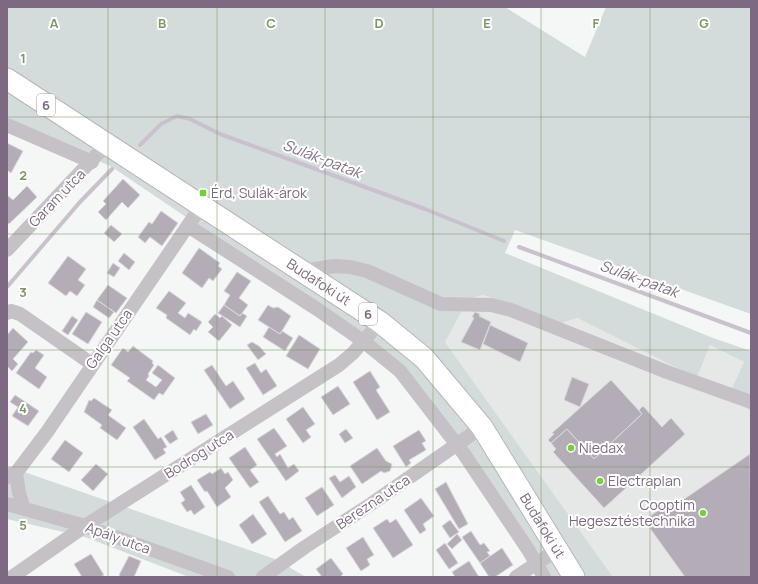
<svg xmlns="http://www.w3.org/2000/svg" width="758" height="584" viewBox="0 0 758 584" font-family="Manrope,sans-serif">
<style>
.built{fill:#e6e7e7}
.green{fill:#d4dbdb}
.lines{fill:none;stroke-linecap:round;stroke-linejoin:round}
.stream{stroke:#c9c1cd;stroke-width:4}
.building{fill:#b4acb7;stroke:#d7d8d7}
.primary-casing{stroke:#b9b4bb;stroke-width:23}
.street{stroke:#c6c0c7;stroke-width:14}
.primary{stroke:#fff;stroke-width:21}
.grid{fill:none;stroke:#7a9762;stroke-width:1;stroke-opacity:0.55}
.poi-dot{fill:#77cf3c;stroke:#fff;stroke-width:1.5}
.labels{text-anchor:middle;stroke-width:4;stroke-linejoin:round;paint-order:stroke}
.shield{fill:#fff;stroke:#a496a7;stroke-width:1}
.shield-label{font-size:13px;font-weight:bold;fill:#7d6981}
.poi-label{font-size:14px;fill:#7d6981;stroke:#fff;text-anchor:start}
.street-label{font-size:14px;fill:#7d6981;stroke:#fff}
.water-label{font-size:15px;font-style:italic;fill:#81708b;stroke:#fff}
.grid-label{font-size:13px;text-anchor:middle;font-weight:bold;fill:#7a9762;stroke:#fff;stroke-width:4;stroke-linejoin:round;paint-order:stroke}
</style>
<rect width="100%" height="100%" fill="#f4f7f5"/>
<path class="built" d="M482 295 559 324 577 318 697 378 710 345 744 362 728 397 751 411V577H613L445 342 463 309 465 300Z"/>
<path class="green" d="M7 7H505L585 57 606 7H751V314L515 230 505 253 713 338 751 351V411L728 397 744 362 710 345 697 378 577 318 559 324 483 295 465 300 463 309 445 342 613 577H547L413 379 186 217 112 167 7 120Z
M7 466 275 559 306 577H189L85 537 7 519Z"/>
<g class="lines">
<path class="stream" d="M140 145 161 124 177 116 190 119 220 134 425 209 504 241
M519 247 751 333
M7 287 80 202 112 169"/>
</g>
<path class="building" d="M7 143 23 151 11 173 7 170Z
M123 179 140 195 128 208 122 202 106 220 98 212 106 204 103 201Z
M27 186 37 197 9 224 7 222V195L13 200Z
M161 211 178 223 162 246 150 237 145 243 138 237 149 222 152 224Z
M111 225 122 234 114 242 104 233Z
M199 248 220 263 218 266 222 269 213 281 209 278 202 288 182 273Z
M124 253 135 262 129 270 118 261Z
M68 256 86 269 78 280 85 285 77 296 70 291 66 296 48 283Z
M113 263 120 268 114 277 107 273Z
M237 272 251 281 239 298 248 305 240 316 224 305 230 295 224 291Z
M108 285 127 298 116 313 97 300Z
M169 291 186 303 178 313 185 318 188 313 202 322 196 331 194 329 190 335 166 318 167 315 156 308Z
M97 300 114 312 109 318 93 307Z
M224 305 240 316 242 313 247 316 240 327 218 313Z
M268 305 273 308 278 307 291 316 280 334 258 320Z
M86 312 102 322 88 344 72 334Z
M475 312 480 314 479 316 491 322 480 350 461 342 474 318 472 317Z
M215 314 220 318 222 316 232 325 219 341 208 332 213 327 208 322Z
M72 316 78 320 68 335 62 331Z
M490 325 528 343 520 362 483 344Z
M269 327 280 334 282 331 293 338 285 351 263 337Z
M13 328 28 342 13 359 18 364 12 371 7 366V335Z
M299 335 320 349 308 369 286 356Z
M252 342 259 346 266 354 258 360 247 345Z
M133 346 153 361 152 363 154 365 148 374 149 376 146 380 156 387 162 380 152 373 158 365 175 378 163 395 159 393 154 400 127 381 130 378 111 365 123 348 128 352Z
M36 350 44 355 35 368 47 377 39 389 16 373 31 352 33 353Z
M255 363 261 373 266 369 277 386 263 395 246 368Z
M212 365 226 386 233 381 245 399 230 409 204 370Z
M370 371 380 387 376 390 390 412 377 420 353 382Z
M572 377 589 384 580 407 564 400Z
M611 380 642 414 594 459 567 429 551 443 548 440 554 434 552 433Z
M338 386 350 404 333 415 321 397Z
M15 395 39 411 28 426 12 416 18 407 10 402Z
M94 398 112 410 108 415 126 428 117 440 100 428 102 425 84 412 89 400 91 401Z
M643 406 662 427 671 418 685 434 604 508 553 452 556 449 551 443 567 429 594 459 642 414 639 410Z
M303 407 315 424 306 430 311 437 303 443 286 419Z
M206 414 213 425 198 434 191 422Z
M144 419 158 439 161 437 167 447 163 449 166 453 155 460 133 427Z
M274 428 287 446 275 454 277 457 280 454 288 468 294 464 299 471 286 481 257 439Z
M346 429 353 438 345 443 339 434Z
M173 430 178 439 170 444 164 436Z
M419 430 426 441 422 443 426 450 409 460 411 463 406 467 393 446Z
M65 440 83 453 69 472 51 459Z
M245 447 257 465 250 470 259 482 250 488 229 458Z
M377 448 386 461 392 464 390 471 384 473 381 471 362 484 350 466Z
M750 454 751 577H685L644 520 671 502 674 506Z
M96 464 108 474 93 491 81 480Z
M221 468 225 474 228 472 233 480 225 488 231 497 217 507 207 491 205 492 197 480 210 472 212 474Z
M335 475 340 482 349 476 356 487 342 498 329 478Z
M446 482 468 524 459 529 435 489Z
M191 485 205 507 194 515 191 510 187 512 181 503 185 500 180 492Z
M322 487 334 505 317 516 305 498Z
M268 496 280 514 284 512 289 520 293 517 302 531 285 542 259 502Z
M421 498 434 516 423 524 426 530 420 534 404 510Z
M253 514 267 534 252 544 239 525Z
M387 519 390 523 396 519 413 545 393 558 373 528Z
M450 520 459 532 450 538 442 526Z
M471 531 480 545 484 543 490 551 487 552 490 556 480 563 462 537Z
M457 534 462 540 452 549 447 544Z
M363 537 374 555 367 559 370 565 361 571 346 548Z
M445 543 458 563 449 569 436 550Z
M502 548 513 565 495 577H489L480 563Z
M91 554 104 575 100 577H82L74 564Z
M129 556 141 561 134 577H121L119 575Z
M331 558 343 574 340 577H322L316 569Z
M469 561 479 577H455L452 572Z"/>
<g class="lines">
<g class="primary-casing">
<g id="primary">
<path id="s1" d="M7 79 380 322 424 358 482 427 574 577"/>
</g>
</g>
<path class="street" d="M7 125 92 162
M188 226 317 309 363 341 400 371 464 454 529 551 544 577
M7 250 106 145
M303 271 334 266 350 267 367 271 441 304 491 305 511 310 667 372 751 402
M7 313 11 311 20 314 92 364
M16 473 19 493 24 509
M7 477 16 473 47 432 202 205
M7 504 85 526 228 577
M12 577 85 526 339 365 353 353 380 322
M263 577 305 547 371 504 482 427
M516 577 557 550"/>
<use href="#primary" class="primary"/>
</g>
<path class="grid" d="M108 7V577M217 7V577M325 7V577M433 7V577M541 7V577M650 7V577M7 117H751M7 234H751M7 350H751M7 467H751"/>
<g class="poi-dot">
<rect x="199" y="189" width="8" height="8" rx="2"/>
<circle cx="571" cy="448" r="4"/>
<circle cx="600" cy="481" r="4"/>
<circle cx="703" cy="513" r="4"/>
</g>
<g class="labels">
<g class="shield">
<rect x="37" y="94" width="18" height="22" rx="3"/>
<rect x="359" y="303" width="18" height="22" rx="3"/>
</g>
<g class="shield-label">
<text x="46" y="110">6</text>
<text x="368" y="319">6</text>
</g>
<g class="poi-label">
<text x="211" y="198">Érd, Sulák-árok</text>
<text x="579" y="453">Niedax</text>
<text x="608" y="486">Electraplan</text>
<text x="695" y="510" text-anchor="end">Cooptim<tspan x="695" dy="16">Hegesztéstechnika</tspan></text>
</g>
<g class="street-label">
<text transform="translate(57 198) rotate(-46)" y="5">Garam utca</text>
<text dy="5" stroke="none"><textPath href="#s1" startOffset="372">Budafoki út</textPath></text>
<text transform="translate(109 339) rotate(-55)" y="5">Galga utca</text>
<text transform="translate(199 454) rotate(-32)" y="5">Bodrog utca</text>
<text transform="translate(373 502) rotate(-34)" y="5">Berezna utca</text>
<text dy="5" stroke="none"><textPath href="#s1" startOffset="708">Budafoki út</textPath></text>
<text transform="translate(118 538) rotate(20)" y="5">Apály utca</text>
</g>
<g class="water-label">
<text transform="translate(322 159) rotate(21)" y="5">Sulák-patak</text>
<text transform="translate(639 279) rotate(20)" y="5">Sulák-patak</text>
</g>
</g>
<g class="grid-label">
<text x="54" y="28">A</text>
<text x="162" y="28">B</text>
<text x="271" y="28">C</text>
<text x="379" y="28">D</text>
<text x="487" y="28">E</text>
<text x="596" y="28">F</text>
<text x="704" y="28">G</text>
<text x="23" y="63">1</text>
<text x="23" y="180">2</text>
<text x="23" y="297">3</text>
<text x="23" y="413">4</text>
<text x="23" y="530">5</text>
</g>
<rect width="758" height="584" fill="none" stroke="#7d6981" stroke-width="16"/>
</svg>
